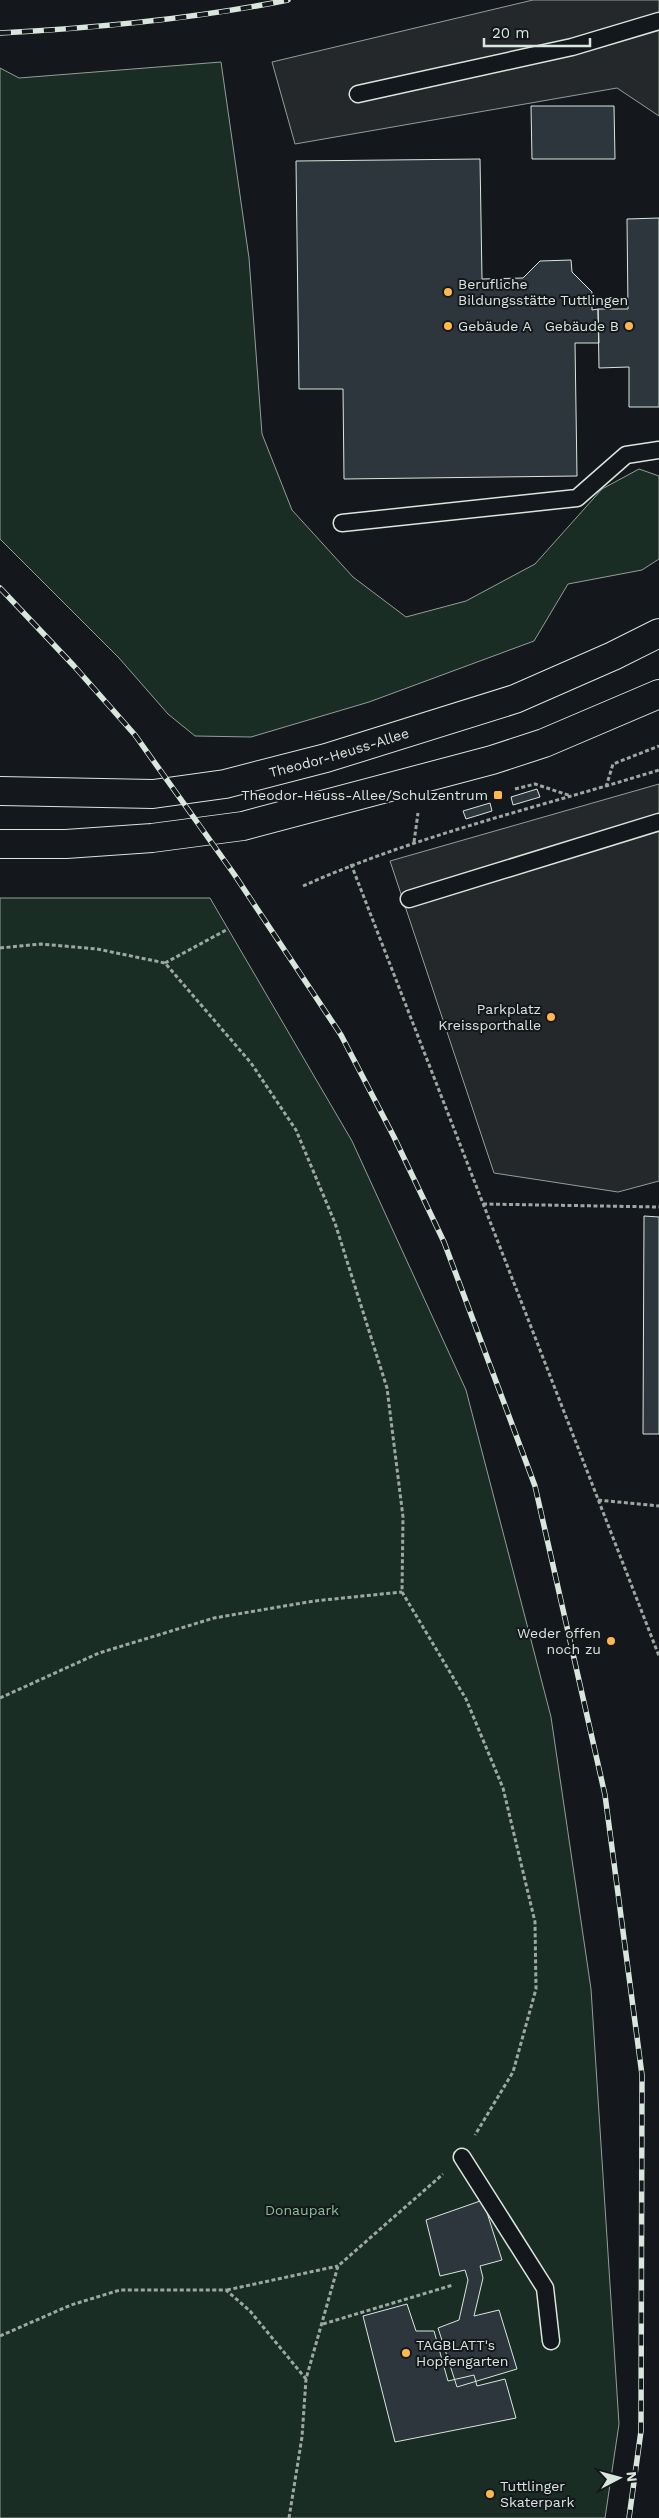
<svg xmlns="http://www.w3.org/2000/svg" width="659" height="2518" viewBox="0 0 659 2518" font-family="'Work Sans',sans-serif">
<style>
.green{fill:#1a2d24;stroke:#939e99}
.parking{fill:#24282b;stroke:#939e99}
.building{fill:#2c363c;stroke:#d8e6dc}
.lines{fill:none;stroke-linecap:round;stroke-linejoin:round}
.lane-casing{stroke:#d8e6dc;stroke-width:19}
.primary-casing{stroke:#d8e6dc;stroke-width:30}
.path{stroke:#9da8a2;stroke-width:3;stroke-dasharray:4 2.5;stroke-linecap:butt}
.lane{stroke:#14181c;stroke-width:16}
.primary{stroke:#14181c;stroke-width:28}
.rail-casing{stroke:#d8e6dc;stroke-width:5.5}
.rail{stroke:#14181c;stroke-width:4;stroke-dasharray:11;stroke-linecap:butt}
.poi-dot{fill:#ffb74d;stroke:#14181c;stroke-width:2}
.labels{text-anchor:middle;stroke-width:4;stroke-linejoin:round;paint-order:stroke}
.poi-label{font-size:14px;fill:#d8e6dc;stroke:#14181c;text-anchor:start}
.street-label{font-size:14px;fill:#d8e6dc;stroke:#14181c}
.park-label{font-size:14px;fill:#8ac095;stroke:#14181c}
</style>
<rect width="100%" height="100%" fill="#14181c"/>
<path class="green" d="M221 62 249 258 262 434 292 510 353 577 406 617 466 601 535 564 602 489 639 469 659 476V559L642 570 568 584 534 641 369 702 251 737 195 736 168 714 119 658 0 539V68L19 78Z
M0 898H210L352 1141 466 1390 551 1717 591 1989 619 2424 605 2518H0Z"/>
<path class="parking" d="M533 0H659V116L617 88 295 144 272 62Z
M659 784V1181L618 1192 494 1173 390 861Z"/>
<path class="building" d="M531 106H614L615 159H532Z
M480 159 482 279 523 278 540 261 571 260 572 272 592 292V310L598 309 599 343H575L577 476 344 479 343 389H299L296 161Z
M659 218V407H629V367L599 368 598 309H628L627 219Z
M537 789 540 797 513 805 511 797Z
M490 803 492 811 466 819 463 811Z
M644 1216 659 1217V1434H643Z
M483 2200 502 2260 480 2266 483 2278 474 2316 499 2310 517 2369 457 2387 438 2328 459 2320 468 2280 465 2270 440 2276 426 2220Z
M407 2304 416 2331H434L448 2381 474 2375 477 2386 505 2379 516 2418 395 2442 363 2316Z"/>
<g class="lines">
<g class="lane-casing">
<path id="lane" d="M358 94 572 47 659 21
M342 523 577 498 626 455 659 450
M409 899 659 822
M462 2157 545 2288 551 2341"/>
</g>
<g class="primary-casing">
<g id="primary">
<path id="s1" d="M0 791 153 794 225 784 326 758 515 699 613 656 659 633"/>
<path d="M0 844H66L152 838 243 826 492 760 544 743 659 694"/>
</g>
</g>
<path class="path" d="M606 787 613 764 659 746
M515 789 535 784 571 796
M414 842 418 813
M351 864 659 1656
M303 886C417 835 540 807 659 770
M0 948 41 944 97 949 165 963 251 1063 296 1130 335 1223 387 1388 403 1517 402 1592 466 1699 503 1788 535 1922 536 1989 513 2072 475 2135
M165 963 228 929
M483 1204 659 1207
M598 1500 659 1506
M0 1698 99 1653 214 1618 314 1601 402 1592
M227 2290 338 2266
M323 2324 453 2285
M0 2336 71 2305 120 2290H226L250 2311 306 2379
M289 2518 302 2437 306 2379 338 2266 443 2174"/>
<use href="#lane" class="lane"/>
<use href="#primary" class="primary"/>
<g class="rail-casing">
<path id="rail" d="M0 33C96 28 194 19 288 0
M0 588 74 666 135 735 234 874 341 1035 394 1137 444 1242 535 1486 605 1795 642 2075 641 2431 629 2518"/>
</g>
<use href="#rail" class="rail"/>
</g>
<g class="poi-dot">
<circle cx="448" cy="292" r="5"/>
<circle cx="448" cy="326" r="5"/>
<circle cx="629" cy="326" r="5"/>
<rect x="493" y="790" width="10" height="10" rx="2.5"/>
<circle cx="551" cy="1017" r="5"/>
<circle cx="611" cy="1641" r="5"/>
<circle cx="406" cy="2353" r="5"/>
<circle cx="490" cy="2494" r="5"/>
</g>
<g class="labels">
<g class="poi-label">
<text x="458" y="289">Berufliche<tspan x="458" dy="16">Bildungsstätte Tuttlingen</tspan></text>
<text x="458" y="331">Gebäude A</text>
<text x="619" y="331" text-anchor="end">Gebäude B</text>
<text x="488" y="800" text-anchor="end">Theodor-Heuss-Allee/Schulzentrum</text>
<text x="541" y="1014" text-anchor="end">Parkplatz<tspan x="541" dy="16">Kreissporthalle</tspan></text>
<text x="601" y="1638" text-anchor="end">Weder offen<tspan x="601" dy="16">noch zu</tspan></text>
<text x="416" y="2350">TAGBLATT's<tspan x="416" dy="16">Hopfengarten</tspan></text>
<text x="500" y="2491">Tuttlinger<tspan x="500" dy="16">Skaterpark</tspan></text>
</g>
<g class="street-label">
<text dy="5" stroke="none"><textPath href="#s1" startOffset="344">Theodor-Heuss-Allee</textPath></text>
</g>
<g class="park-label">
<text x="302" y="2215">Donaupark</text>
</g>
</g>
<g transform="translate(619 2478) rotate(84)" stroke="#14181c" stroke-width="4" paint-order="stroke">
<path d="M0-4L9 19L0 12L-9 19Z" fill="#d8e6dc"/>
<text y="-8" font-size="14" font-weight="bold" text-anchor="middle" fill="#d8e6dc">N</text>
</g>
<path d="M484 38v8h106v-8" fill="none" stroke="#d8e6dc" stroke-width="2.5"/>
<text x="492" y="38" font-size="15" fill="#d8e6dc" stroke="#14181c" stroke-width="4" paint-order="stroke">20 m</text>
</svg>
